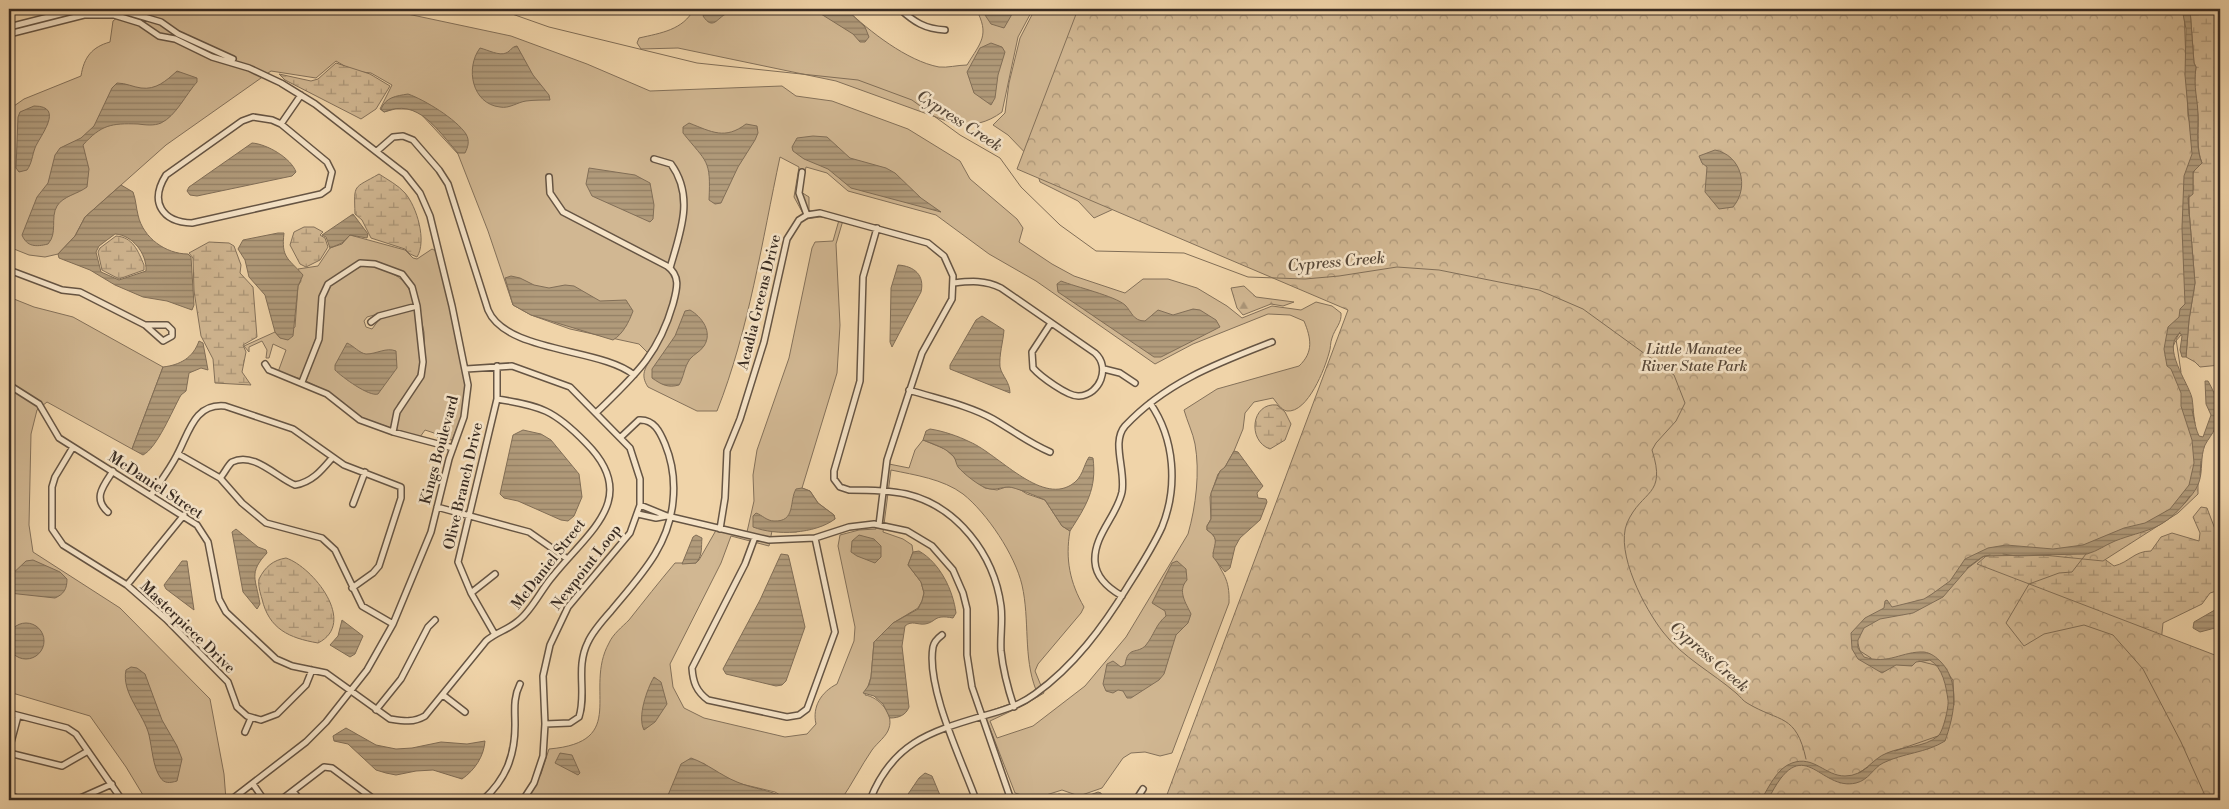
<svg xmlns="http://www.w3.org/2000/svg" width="2229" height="809" viewBox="0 0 2229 809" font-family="'Libre Bodoni',serif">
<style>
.grass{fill:#d1b792;stroke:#84715a;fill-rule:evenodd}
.forest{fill:url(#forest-firs);stroke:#84715a}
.wetland{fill:url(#wetland-marsh);stroke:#84715a}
.park{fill:url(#park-crowns);stroke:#84715a}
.water{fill:url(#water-rules);stroke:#816e57;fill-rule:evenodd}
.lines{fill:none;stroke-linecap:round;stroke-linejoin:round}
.stream{stroke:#816e57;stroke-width:1}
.minor-casing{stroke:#654;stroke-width:8}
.minor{stroke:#f5e3c7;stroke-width:5}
.labels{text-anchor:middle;stroke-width:5;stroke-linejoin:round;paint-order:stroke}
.street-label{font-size:15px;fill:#382b22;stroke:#f5e3c7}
.park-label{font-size:15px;font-style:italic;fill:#574738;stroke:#f5e3c7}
.water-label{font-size:16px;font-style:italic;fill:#564738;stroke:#f5e3c7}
</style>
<defs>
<pattern id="forest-firs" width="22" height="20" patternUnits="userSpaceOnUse" patternTransform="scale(1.25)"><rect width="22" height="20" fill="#d1b792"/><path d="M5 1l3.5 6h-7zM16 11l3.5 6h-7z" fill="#ab9577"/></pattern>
<pattern id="wetland-marsh" width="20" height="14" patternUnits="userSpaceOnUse" patternTransform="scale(1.25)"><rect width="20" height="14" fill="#d1b792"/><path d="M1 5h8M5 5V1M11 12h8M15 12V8" fill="none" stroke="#ab9577"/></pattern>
<pattern id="park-crowns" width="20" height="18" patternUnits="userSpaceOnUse" patternTransform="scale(1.25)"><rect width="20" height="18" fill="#d1b792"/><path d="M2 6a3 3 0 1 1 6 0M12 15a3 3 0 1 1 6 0" fill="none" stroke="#ab9577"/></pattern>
<pattern id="water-rules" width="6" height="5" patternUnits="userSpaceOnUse" patternTransform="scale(1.25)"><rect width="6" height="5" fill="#b19b7b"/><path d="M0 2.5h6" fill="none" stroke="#917f64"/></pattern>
</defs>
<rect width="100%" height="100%" fill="#f0d4a9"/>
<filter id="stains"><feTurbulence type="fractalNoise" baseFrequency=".004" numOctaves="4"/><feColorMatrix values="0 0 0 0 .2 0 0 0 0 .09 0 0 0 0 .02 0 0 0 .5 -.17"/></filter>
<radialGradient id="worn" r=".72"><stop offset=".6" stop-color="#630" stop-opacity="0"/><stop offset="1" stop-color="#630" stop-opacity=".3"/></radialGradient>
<path class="grass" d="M128 9H384L511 36 587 64 650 91 782 86 796 96 832 101 908 129 960 161 970 179 1017 219 1023 228 1019 242 1052 264 1074 276 1125 293 1143 279H1168L1197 288 1227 306 1242 318 1272 306 1301 310 1316 302 1332 306 1341 313C1342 323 1335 328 1332 338 1330 343 1331 348 1329 353 1325 368 1308 413 1287 411 1281 410 1277 403 1273 398L1254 402 1245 413 1243 429 1234 451 1225 467 1218 474 1210 497 1211 519 1207 526V530C1217 537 1218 543 1213 553 1222 575 1230 577 1229 603L1172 753 1160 756 1145 752 1131 753 1123 758 1102 788 1079 796 1062 790 1043 796H1025L1015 793 984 713 1018 701 1036 690C1023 657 1030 620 1022 585 1015 555 987 513 963 494 943 479 915 475 891 470L883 532 903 539 912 545 913 552 908 565 921 582 924 593 922 601 918 608 893 623 874 642 871 677 865 695C879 697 894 714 889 728 887 736 877 743 872 750 861 766 852 784 841 800H788L775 792 737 783 718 774 703 763 672 788 666 800H526L541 774 549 749C630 742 583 690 609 643 613 634 622 627 629 620 644 601 659 582 675 563H696L699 560 719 525 747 532 754 501 753 475 757 450 789 358 812 248 815 242 833 241 839 220 820 217 806 219 794 197 799 167 780 157C762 241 749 330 717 411H697L648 387C640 375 645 368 652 357L639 344 570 329 531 315 513 305 488 231 458 154 420 113 410 109H395L384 112 380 109 392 85 371 73 353 71 336 61 316 78 271 71 166 145 85 217 75 236 58 254 45 257 29 255 9 247V179L13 154 14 106 24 99 81 76C84 57 92 47 110 42L113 21ZM806 167 827 173 848 191 936 215 989 254 1036 281 1155 364 1193 344 1268 314 1290 315 1304 321C1311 338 1314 352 1299 366L1217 389 1184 410C1187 421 1193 433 1195 444 1200 472 1196 506 1188 534L1126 637 1085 686 1033 726 997 738 990 721 1024 705 1044 693 1035 671 1038 664 1081 613 1084 607C1070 583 1065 559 1070 531L1062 526 1045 500 1027 494 1016 487H1006L997 490 985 488 961 470 954 457 945 449 923 440 915 450 909 468 884 463 876 529 859 530 840 535 838 546 855 627 854 641 837 684C821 692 812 707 816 724L807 734 785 737 704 718 684 708 673 687 670 664 721 563 731 536 769 546 772 531 796 532 835 519 834 515 818 503 810 491 802 488 837 373 840 325 836 244 844 217 823 211H809V197L801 192Z
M694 9H846C869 31 907 61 939 67 947 68 958 65 967 65 981 42 990 35 976 9H1033L1018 37 1002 112C987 123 973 126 955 124L836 81 678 48 641 49 637 43 639 38C661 33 683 30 694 9Z
M1035 9H1091L1118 207 1094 218 1078 201 1040 182 1034 162 1008 135 993 125 1005 113 1009 83 1020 38Z
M350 235 405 250 413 258 417 259 432 249 436 251 466 377 464 410 452 440 439 439 434 433 425 430 420 437 395 429 400 411 414 390 425 363 424 332 416 297 411 284 397 270 381 263 366 261 351 266 326 283 320 297 317 335 301 379 278 372 286 350 273 344 269 358H266L267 350 262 341 249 347V352L244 346 275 332 280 338 295 327 298 286 301 281 298 269 318 266 330 248 342 244Z
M365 265H370C392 273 410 277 413 304L367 317 364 321 366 327 372 329 381 317 412 309 414 310 419 326 420 369 415 381 398 404 391 428 363 418 324 390 306 381 321 339 324 295 328 287 353 270Z
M9 297 34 307 73 317 163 367 132 449 47 402 37 410 31 434 29 525 33 552 120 608 210 699 224 774 226 800H146L126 767 90 716 9 692Z"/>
<path class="forest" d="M1244 286 1256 297 1294 302 1283 306 1271 304 1243 315 1237 308 1231 288Z"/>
<path class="wetland" d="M2190 9H2220V365L2200 367 2195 362 2186 357 2189 320 2195 283 2188 198 2193 190V172L2202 163C2196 149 2199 131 2198 115 2196 96 2193 88 2196 67L2194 63Z
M336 63 370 74 390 86 376 109 361 119 285 80 279 74 311 81 318 79Z
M379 174C388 180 398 185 405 193 417 207 427 241 417 257L410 254 405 249 371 238 362 220 355 214C354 183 353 189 379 174Z
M304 227H314L323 232 320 235 325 238 328 247 320 260 306 267 300 264 290 245 294 232Z
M116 236C133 237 138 251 144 265V270L119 279 102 270 98 252 100 248Z
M209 242 229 243 234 246 241 265 240 273 253 287 257 337 243 345 246 352 242 372 251 385 215 383 213 359 201 336 194 291 193 258 189 253Z
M1277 405 1285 412 1291 424 1285 440 1270 449C1247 441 1251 402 1277 405Z
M2201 507 2207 508 2215 529H2220V590L2210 593 2202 604 2163 623 2159 662 2220 800H1769L1889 660 1984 556 2041 554 2103 558 2114 566C2130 562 2134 551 2151 551L2161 537 2172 533 2199 541 2200 533 2193 517Z
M286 558C313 567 358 623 318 643 289 638 269 629 262 599 260 592 258 586 259 579 265 567 273 560 286 558Z"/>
<path class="park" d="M1078 9H2184L2188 116 2200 161 2188 182 2187 328 2175 342 2168 359 2177 373 2198 451V494L2178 513 2103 561 1993 550 1977 564 2220 657V800H1165L1348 310 1017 169Z"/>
<path class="water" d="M706 9H754C748 10 730 11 726 14 717 18 713 31 703 16Z
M813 9H846L865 27 869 37 865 42H860L853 34Z
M981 9H1015L1004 28 991 24Z
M2182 9H2190L2194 63 2196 67C2193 89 2198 98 2198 117 2198 132 2196 150 2202 163L2193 172V194L2188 198 2195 283 2189 320 2186 357H2182L2180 350 2182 336 2180 333C2161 347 2188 382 2192 398 2194 411 2193 423 2199 436L2203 437 2211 415 2206 404 2205 381H2208C2217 397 2222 411 2215 428 2213 434 2208 439 2205 445 2200 457 2203 471 2199 482 2196 491 2190 497 2184 504 2160 532 2146 529 2115 541 2105 545 2098 551 2087 554L1984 556 1968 568 1943 597 1913 613 1880 619 1864 628 1858 640V648L1864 657C1889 665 1902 651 1924 652 1931 653 1936 657 1941 662 1961 683 1954 716 1945 741 1926 753 1903 753 1883 763 1873 768 1869 780 1856 783 1819 792 1803 728 1768 800H1761C1769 787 1777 768 1792 763 1814 755 1825 776 1845 776 1865 776 1871 759 1887 753 1903 746 1924 748 1938 736 1943 732 1949 707 1948 700 1946 686 1943 668 1930 660L1916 662 1912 666 1896 665 1882 673 1858 659 1852 649 1851 633 1865 618 1884 608 1885 601 1887 600 1892 607 1924 599 1932 594 1950 581 1965 559 1988 548 2006 545 2053 549 2083 545 2124 528 2145 523 2170 509 2189 485 2194 463 2192 440 2181 406V393L2171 369 2167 366 2164 349 2168 327 2179 317 2180 309 2185 304 2182 228 2184 176 2192 154 2185 75 2186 29Z
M991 43 1002 47 1005 52 998 75 995 98 991 105 974 93 967 72 980 48Z
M517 46 533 75 549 95 550 100C542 100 534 100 526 101 518 102 509 109 500 107 472 104 465 68 480 48 488 50 499 56 506 53 511 51 511 47 517 46Z
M177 71 197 78V82C186 94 176 116 161 123 154 126 146 125 138 124 111 123 101 125 83 145L89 169 87 187C78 194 63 196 57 206 50 218 58 233 48 244 36 247 27 247 22 235L37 197 48 183 55 155 60 148 81 138 94 126 112 88 117 83C126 83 133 87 141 88 156 90 166 81 177 71Z
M408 94C425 100 456 119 466 134 470 141 468 147 465 153H458C438 131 418 97 384 112L381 109C386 97 396 96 408 94Z
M34 106C66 106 39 137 35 148 32 156 32 163 27 170L19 172 16 168 18 117 20 112Z
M689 123C712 132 725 140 746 124L757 126 758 133 755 140 738 167 721 203 715 204 709 200C711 159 707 163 683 133V127Z
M813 136 827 137 850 158 886 168 895 173 921 198 941 212 851 188 828 169 804 159 793 151 792 147 797 138Z
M252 143C267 144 291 158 296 172L292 176 197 196 190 195 187 191 189 187Z
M1715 150C1741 155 1750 187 1733 207L1719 209 1705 192 1707 167 1702 163 1699 156Z
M589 168 635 175 650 183 654 205 653 219 650 222 592 196 586 184Z
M121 185 133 192C136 200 136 207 138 215 143 238 166 254 188 254L191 257 194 305 192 310 167 301 143 297 115 285 90 270 59 258 58 254 75 236 85 217ZM115 234C132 235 147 253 146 271L119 280 101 272 96 252 99 246Z
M353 214 368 234 367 238 350 235 342 243 330 248 326 237 322 235Z
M278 233H284C281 258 288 258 303 275L298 286 293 336 288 340 280 338 275 332 265 295 249 277 245 260 238 249 243 240Z
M898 265C914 266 925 275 921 292L892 347 890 342 891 288Z
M511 276 520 278 534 285 549 288 565 285 574 286 600 301 626 300 633 311C629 322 623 334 613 340L531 315 513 305 505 278Z
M1061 281C1076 287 1115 296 1125 305 1132 312 1133 321 1145 321L1158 310 1173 315 1193 309 1200 310 1216 320 1220 327 1161 357H1154L1058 292 1057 284Z
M690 310C702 317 713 332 704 346 700 352 694 354 690 359 684 367 684 377 679 385 668 388 662 385 652 378V369L675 336 685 311Z
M982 316 1004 330C1003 343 999 354 1000 367 1002 376 1010 382 1010 393L950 369V365L976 320Z
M199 341 203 343 208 370 201 368 189 373 186 391 181 395C172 411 157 448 143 455L132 449 163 367C180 365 193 358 199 341Z
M347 343C354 346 359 353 366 354 377 354 386 347 396 351L397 368 378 394C369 397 342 377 335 370V365Z
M930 429C943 431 958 436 970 442 998 454 1040 504 1071 485 1083 478 1083 466 1089 457L1093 458C1097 489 1086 506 1070 531L1062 526 1045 500C1039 497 1014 487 1009 487 1001 487 995 491 986 488 978 485 964 474 958 467 956 464 956 460 954 457 947 448 933 444 923 440L926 431Z
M523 430 541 434 551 440 579 474 582 497 574 516 568 521 561 520 518 501 504 498 500 494 513 435Z
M1234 451 1238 452 1263 486 1257 493 1258 498 1266 499 1267 502 1260 520 1240 538 1235 547 1230 568 1225 572 1213 557C1213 544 1221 539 1207 530V526L1211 519V493L1220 471 1225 467Z
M802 488 810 491 818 503 834 515 835 519C815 534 776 536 753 527V516L756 513C762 515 767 521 774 521 796 522 789 501 796 489Z
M236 529 258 547 266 550 267 553C248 573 256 579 260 604L257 609 243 592 232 532Z
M696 535 702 538C701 547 703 555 696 563L682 564 693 537Z
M859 535 874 539 881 546V557L875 563 857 556 851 552 852 541Z
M919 551C940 563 953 590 956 613L953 618C933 614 937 622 925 624 917 625 912 620 905 626L902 646 909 707C906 715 899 718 890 718L883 704 874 696 863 693 869 685 871 677 874 642 893 623 918 609 922 601 924 593 921 582 908 565 913 552Z
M781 554 788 555 789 558 805 627 786 681 782 685 776 686 726 674 723 669 760 600Z
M33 560 60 572 67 579C67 589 64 594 55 598L9 593V577L26 561Z
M182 561H187L194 610 166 589 164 585Z
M1177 561 1186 569 1187 580C1177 591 1186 603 1191 614L1188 623 1176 635 1164 674 1159 680 1131 698H1127L1123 691 1118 690 1113 693 1106 691 1103 684 1107 664 1113 661 1121 667 1125 665C1128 645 1137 655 1146 645 1154 635 1156 624 1166 616L1165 611 1152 603 1172 563Z
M2220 607V623L2215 628 2200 632 2193 628 2194 622Z
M342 620 363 636 355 654 350 657 330 645 338 636Z
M8 641a18 18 0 1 1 36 0a18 18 0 1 1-36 0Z
M131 667 137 668 145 674 162 720 177 746 182 759 177 781C170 783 164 784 160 777 153 767 152 748 149 735 144 714 121 693 126 670Z
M654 677 661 682 667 704 655 722 644 730C637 717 647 689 654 677Z
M346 728 376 745 396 749 412 748 441 742 467 744 485 741C484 756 475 770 462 779L433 770 416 771 396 775 386 773 376 770 348 744 334 741 333 736Z
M560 753 572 755 580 773 578 775 555 763Z
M691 758C708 764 720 775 737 782 756 790 770 789 788 800H666L681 764Z
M925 773 932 776 942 800H904L919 778Z
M1098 792 1101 793 1103 800H1043L1059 794 1079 799Z"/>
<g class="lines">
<path class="stream" d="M498 9 549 27 697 63 858 80 912 100 960 135 1000 158 1021 187 1060 225 1096 251 1184 253 1248 277 1305 279 1339 276 1397 267 1439 270 1539 290 1583 309 1674 375 1685 403 1676 421 1656 443 1652 450C1667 497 1642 489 1627 523 1615 553 1645 609 1663 632 1682 657 1713 673 1736 693 1740 696 1743 701 1747 703 1780 723 1796 713 1806 759
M2189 214V195
M2180 332 2176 339 2181 372
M2192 410 2195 423
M2200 475 2201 461
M2185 503 2190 496
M2003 554 2016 556 2051 555
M2086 554 2072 572 2059 573 2029 584 2006 623 2024 646 2044 634 2084 625 2113 635 2143 669 2181 742 2207 800
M1967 568 1982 557 1990 555
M1858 644 1860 651 1871 658
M1919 661 1939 666
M1949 675 1953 680 1954 705
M1895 751 1938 736
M1859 773 1868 767"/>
<g class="minor-casing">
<path id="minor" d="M117 9 161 22 178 34 233 59
M900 9C914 22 925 29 945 30
M9 27 80 9
M9 34 84 15H114L140 23 159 36 175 39 212 57 249 68 281 83 315 104 405 174 420 193 430 216 452 306 468 385 464 417 449 459 431 532 393 624 367 670 326 722 306 742 231 800
M253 117 272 120 281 124 327 162 332 172 328 189 321 194 192 223C162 222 149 202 166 175L242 121Z
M281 124 301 95
M9 128V136
M377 151 393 137 403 136 413 140 439 170 448 184 488 310C506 353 602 348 634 375
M654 159 671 164C695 197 680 233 670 268
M802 172 799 193 807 215
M549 177 550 193 563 212 667 266C681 276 677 289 673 304 658 356 634 376 597 412
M877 228 863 277 860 381 834 471V479L840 487 849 490C868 490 887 490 906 494 957 506 994 554 1001 606 1003 621 1000 636 1001 651 1003 670 1008 689 1014 707
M9 270 62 290 80 292 145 325H167L172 330V336L163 341 145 325
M954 283C971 281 985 280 1001 288L1095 353C1111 367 1100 395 1079 396 1068 397 1040 376 1033 368L1032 352 1051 323
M371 322 379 316 417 306
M265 364 269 370 327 394 360 420 393 432 453 448
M466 369 512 366 570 387 630 448 640 479V505L630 533 568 607 550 645 543 676 545 724 543 756 534 783 523 800
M1104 369 1120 373 1135 383
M302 382 319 339 322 297 328 284 360 263 375 264 402 274 412 287 417 306 423 362 421 376 397 412 393 432
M9 385 39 404 59 438 197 525 208 542 219 599 226 612 276 659 292 666 326 673 390 719C403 721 413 723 425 716L486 641C496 632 508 630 518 621 531 612 542 588 553 576 589 531 641 498 586 443 554 410 541 406 497 399
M909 390C937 399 968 405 993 419 1012 430 1029 443 1050 452
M73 447 55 477 52 487V529L63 545 127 585 166 619 228 682 237 707 247 716 261 720 277 714 306 685 312 670
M178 454 220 478 242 503 266 523 322 538 335 550 362 606 393 624
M220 478C224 474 228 465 232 462 254 451 277 478 295 485 312 482 321 471 332 458
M151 495C160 482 170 469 177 455 189 433 194 403 225 406L293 429 344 465 401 487V498L379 566 373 573 352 588
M353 504 365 472
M640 505 667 516 769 540 815 538 849 527 874 524 907 531 932 546 953 570 963 593 967 609V655L972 687 1011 800
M437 507 529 532 566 558
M108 512C92 498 104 485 113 471
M638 514 656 518 667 516
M720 529 725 498 727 451 740 419 764 342 787 239 799 220 807 215 820 213 928 243 944 256 953 276 952 299 922 353 887 460 879 525
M755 537 745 564 692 668C693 682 696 691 708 700L787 717 799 715 807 709 835 632 815 538
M127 585 184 515
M471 593 495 574
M1122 596C1108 588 1096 578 1095 562 1093 536 1117 516 1122 492 1126 470 1111 442 1125 426 1166 382 1218 363 1272 342
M494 633 471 593 458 562 497 399V366
M942 635C938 638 934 642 933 647 926 688 962 761 976 800
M443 695 465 712
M376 710 401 679 428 627 435 620
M9 713 67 728 76 734 122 800
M545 724 570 723 579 717C587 693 575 668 588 642 593 631 602 621 611 611 639 577 669 547 673 501 675 482 672 461 665 444 660 432 654 419 639 420L621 437
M245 732 251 718
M9 750 18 716
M9 753 62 766 88 751
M253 784 264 800
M293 791 300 800
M9 795 22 800
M424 799 425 800
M76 800 112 784
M281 800 324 767 332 768 375 800
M483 800C506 779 515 756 515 725 515 710 513 698 520 684
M870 800C892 744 928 732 983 716 1001 711 1019 706 1035 694 1074 666 1103 627 1128 586 1140 567 1153 547 1162 527 1178 487 1175 439 1150 403
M1136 800 1143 789"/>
</g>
<use href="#minor" class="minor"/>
</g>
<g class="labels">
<g class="street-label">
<text transform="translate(759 302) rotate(-76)" y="5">Acadia Greens Drive</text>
<text transform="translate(439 450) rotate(-75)" y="5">Kings Boulevard</text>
<text transform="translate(156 485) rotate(33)" y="5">McDaniel Street</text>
<text transform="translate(463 486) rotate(-77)" y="5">Olive Branch Drive</text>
<text transform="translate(548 564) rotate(-52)" y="5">McDaniel Street</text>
<text transform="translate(586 567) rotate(-52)" y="5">Newpoint Loop</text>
<text transform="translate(188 627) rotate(44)" y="5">Masterpiece Drive</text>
</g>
<g class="park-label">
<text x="1694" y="354">Little Manatee<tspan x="1694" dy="17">River State Park</tspan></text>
</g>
<g class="water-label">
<text transform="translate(960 120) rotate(33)" y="6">Cypress Creek</text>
<text transform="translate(1336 261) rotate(-5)" y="6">Cypress Creek</text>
<text transform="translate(1710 656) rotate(41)" y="6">Cypress Creek</text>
</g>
</g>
<rect width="2229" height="809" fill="none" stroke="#f0d4a9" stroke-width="30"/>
<rect x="10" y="10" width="2209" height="789" fill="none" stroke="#382b22" stroke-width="2.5"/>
<rect x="15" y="15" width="2199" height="779" fill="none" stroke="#382b22"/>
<rect width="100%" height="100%" filter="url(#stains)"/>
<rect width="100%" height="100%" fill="url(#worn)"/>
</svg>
